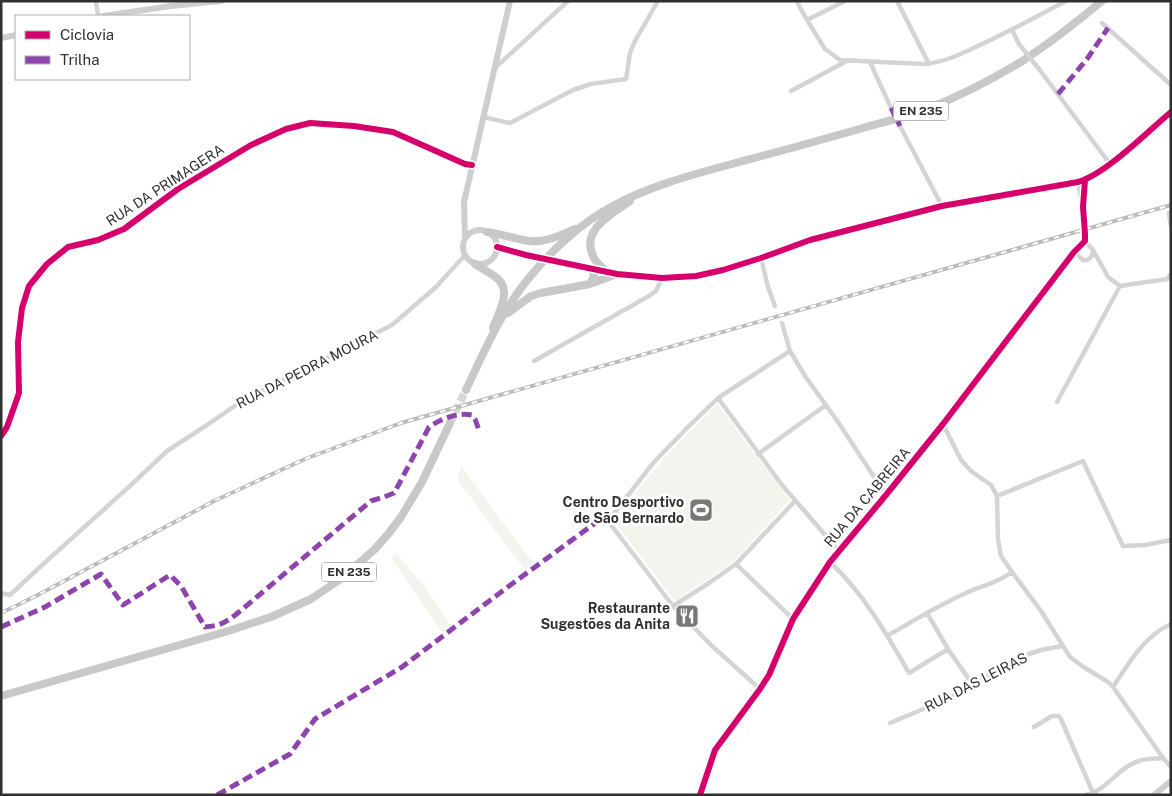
<svg xmlns="http://www.w3.org/2000/svg" width="1172" height="796" viewBox="0 0 1172 796" font-family="'Public Sans',sans-serif">
<style>
.green{fill:#f2f5ed}
.lines{fill:none;stroke-linecap:round;stroke-linejoin:round}
.street-tunnel{stroke:#d6d6d6;stroke-width:4.5;stroke-dasharray:4.5 2;stroke-linecap:butt}
.primary-tunnel{stroke:#d6d6d6;stroke-width:8;stroke-dasharray:8 4;stroke-linecap:butt}
.street{stroke:#d4d4d4;stroke-width:4.5}
.secondary{stroke:#cecece;stroke-width:6}
.primary{stroke:#c8c8c8;stroke-width:8}
.rail-casing{stroke:#bcbcbc;stroke-width:4}
.rail{stroke:#fff;stroke-width:2;stroke-dasharray:5.5;stroke-linecap:butt}
.street-bridge{stroke:#d4d4d4;stroke-width:4.5}
.secondary-bridge{stroke:#cecece;stroke-width:6}
.quiet{stroke:#8e44ad;stroke-width:5;stroke-dasharray:10 5;stroke-linecap:butt}
.cycleway-casing{stroke:#fff;stroke-width:9}
.cycleway{stroke:#d6006c;stroke-width:6}
.labels{text-anchor:middle;stroke-width:5;stroke-linejoin:round;paint-order:stroke}
.shield{fill:#fff;stroke:#6e6e6e;stroke-width:1}
.shield-label{font-size:12px;font-weight:bold;fill:#303030}
.street-label{font-size:14px;fill:#303030;stroke:#fff}
.poi-label{font-size:14px;font-weight:bold;fill:#303030;stroke:#fff;text-anchor:end}
</style>
<rect width="100%" height="100%" fill="#fff"/>
<path class="green" d="M717 404 790 500 734 561 675 601 613 520 664 458Z
M461 466 534 564 525 570 457 479Z
M396 553 424 586 453 628 444 635 391 558Z"/>
<g class="lines">
<path class="street-tunnel" d="M1084 223 1085 234"/>
<path class="primary-tunnel" d="M450 423 466 390"/>
<path class="street" d="M96 1 98 16
M798 1V4L807 20 825 49 840 60 923 64C944 63 963 53 982 44 1010 31 1038 16 1066 1
M897 1 929 64
M807 20 845 1
M1102 23 1171 85
M1012 30 1019 44
M870 62 891 108
M496 67 568 1
M1039 69 1110 164
M791 91 845 62
M483 117 510 123 573 90 591 84 626 79 630 53 635 41 658 1
M900 126 942 206
M1078 182 1082 203
M1171 212 1169 213 1171 227
M1084 223 1083 207 1085 180
M1093 250 1108 277 1120 286 1167 279 1171 274
M1074 252 1083 260C1089 261 1093 257 1093 250L1085 241
M761 258 768 287 775 306
M617 274 662 278 696 276 709 274 761 258 810 240 942 206 1078 182C1106 174 1147 132 1171 112
M782 323 790 351 805 376 838 422 886 495
M534 361 649 296 656 291 662 278
M718 398 782 485 839 551
M1057 402 1120 286
M943 424 961 460 971 471 991 485 997 496 998 540 1001 556 1012 572 1041 611 1070 657 1082 666 1108 682 1113 687 1163 758 1171 767
M1 436 7 427 19 393 18 342 22 308 29 286 47 264 68 247 98 240 124 229 178 189 251 145 286 129 310 123 354 126 393 132 465 164 472 165
M758 454 826 405
M997 496 1083 461 1123 546 1145 545 1171 540
M830 562C864 594 886 633 909 673L948 649
M736 564 793 619
M1 593 10 595 40 567 131 485 167 451 207 425 242 401 392 325 436 287 465 255
M673 606 709 583 736 564 795 501
M927 613 948 649 973 685
M887 636C913 621 939 605 966 593 981 586 998 583 1012 572
M1113 687C1129 663 1144 636 1171 624
M760 689 712 646 673 606 608 521 654 462 688 427 718 398 790 351
M890 723 945 700 973 685 1020 657 1041 650 1062 646
M1034 727 1052 716H1059L1061 719 1093 793
M700 795 715 750 760 689 769 675 793 619 830 562 886 495 943 424 1074 252 1085 241V234
M1086 795C1108 790 1118 767 1139 761 1146 758 1156 759 1163 758"/>
<path class="secondary" d="M103 16 171 6 221 1
M1 38 16 35
M463 247a17 17 0 1 1 34 0a17 17 0 1 1-34 0Z
M465 239 464 202 510 1
M497 247 526 255
M563 263 608 272
M1154 795 1171 781"/>
<path class="primary" d="M487 232C501 234 516 239 529 241 545 243 561 235 575 229
M475 264C482 269 491 273 498 279 512 292 498 313 493 328
M607 272C603 268 596 263 594 258 579 230 612 214 630 201
M590 284 594 276 592 269
M508 313 531 296 541 293 590 284 617 274
M466 390C485 349 504 306 534 272 554 248 583 222 611 207 651 185 695 174 739 162 778 152 817 141 856 130 879 123 904 118 927 109 960 96 993 79 1024 60 1051 42 1077 22 1102 1
M1 696 225 632 271 617 311 599 342 578 375 549 389 533 401 517 422 482 450 423"/>
<g class="rail-casing">
<path id="rail" d="M1 613 36 596 214 501 305 459 401 423 1171 205"/>
</g>
<use href="#rail" class="rail"/>
<path class="street-bridge" d="M1019 44 1039 69"/>
<path class="secondary-bridge" d="M526 255 563 263"/>
<path class="quiet" d="M1058 94 1087 59 1108 28
M891 108 900 126
M1 627 45 607 101 574 123 605 170 575 181 586 205 627C220 626 227 622 239 612L371 501 384 497 394 493 399 484 429 427C441 419 457 412 472 415L475 419 479 430
M217 795 290 754 315 719 402 667 509 586 598 521H608"/>
<g class="cycleway-casing">
<path id="cycleway" d="M497 247 526 255 617 274 662 278 696 276 723 270 761 258 810 240 942 206 1078 182C1106 174 1147 132 1171 112
M1 436 7 427 19 393 18 342 22 308 29 286 47 264 68 247 98 240 124 229 178 189 251 145 286 129 310 123 354 126 393 132 465 164 472 165
M700 795 715 750 760 689 769 675 793 619 830 562 886 495 943 424 1074 252 1085 241V234L1083 207 1085 180"/>
</g>
<use href="#cycleway" class="cycleway"/>
</g>
<defs>
<g id="stadium-square" transform="scale(1.25)"><rect x="-9" y="-9" width="18" height="18" rx="4" fill="#787878" stroke="#fff"/><path d="M0-5a6.5 5 0 1 0 0 10a6.5 5 0 1 0 0-10ZM-3.5-1.8h7v3.6h-7Z" fill="#fff"/></g>
<g id="restaurant-square" transform="scale(1.25)"><rect x="-9" y="-9" width="18" height="18" rx="4" fill="#787878" stroke="#fff"/><path d="M-5-6h1v4h1v-4h1v4h1v-4h1v5L-1.5 .5V6h-2V.5L-5-1ZM5-6V6H3V1.5H1.5Q1.5-4 5-6Z" fill="#fff"/></g>
</defs>
<g fill-rule="evenodd">
<use href="#stadium-square" x="701" y="510"/>
<use href="#restaurant-square" x="687" y="616"/>
</g>
<g class="labels">
<g class="shield">
<rect x="893.5" y="101.5" width="55" height="19" rx="4"/>
<rect x="321.5" y="562.5" width="55" height="19" rx="4"/>
</g>
<g class="shield-label">
<text x="921" y="115">EN 235</text>
<text x="349" y="576">EN 235</text>
</g>
<g class="street-label">
<text transform="translate(165 185) rotate(-33)" y="5">RUA DA PRIMAGERA</text>
<text transform="translate(307 369) rotate(-27)" y="5">RUA DA PEDRA MOURA</text>
<text transform="translate(867 497) rotate(-50)" y="5">RUA DA CABREIRA</text>
<text transform="translate(976 682) rotate(-27)" y="5">RUA DAS LEIRAS</text>
</g>
<g class="poi-label">
<text x="684" y="507">Centro Desportivo<tspan x="684" dy="16">de São Bernardo</tspan></text>
<text x="670" y="613">Restaurante<tspan x="670" dy="16">Sugestões da Anita</tspan></text>
</g>
</g>
<rect width="1172" height="796" fill="none" stroke="#303030" stroke-width="5"/>
<rect x="15" y="15" width="175" height="65" fill="#ffffff" stroke="#acacac"/>
<rect x="25" y="31" width="25" height="8" fill="#d6006c" stroke="#acacac"/>
<text x="60" y="40" font-size="15" fill="#303030">Ciclovia</text>
<rect x="25" y="56" width="25" height="8" fill="#8e44ad" stroke="#acacac"/>
<text x="60" y="65" font-size="15" fill="#303030">Trilha</text>
</svg>
